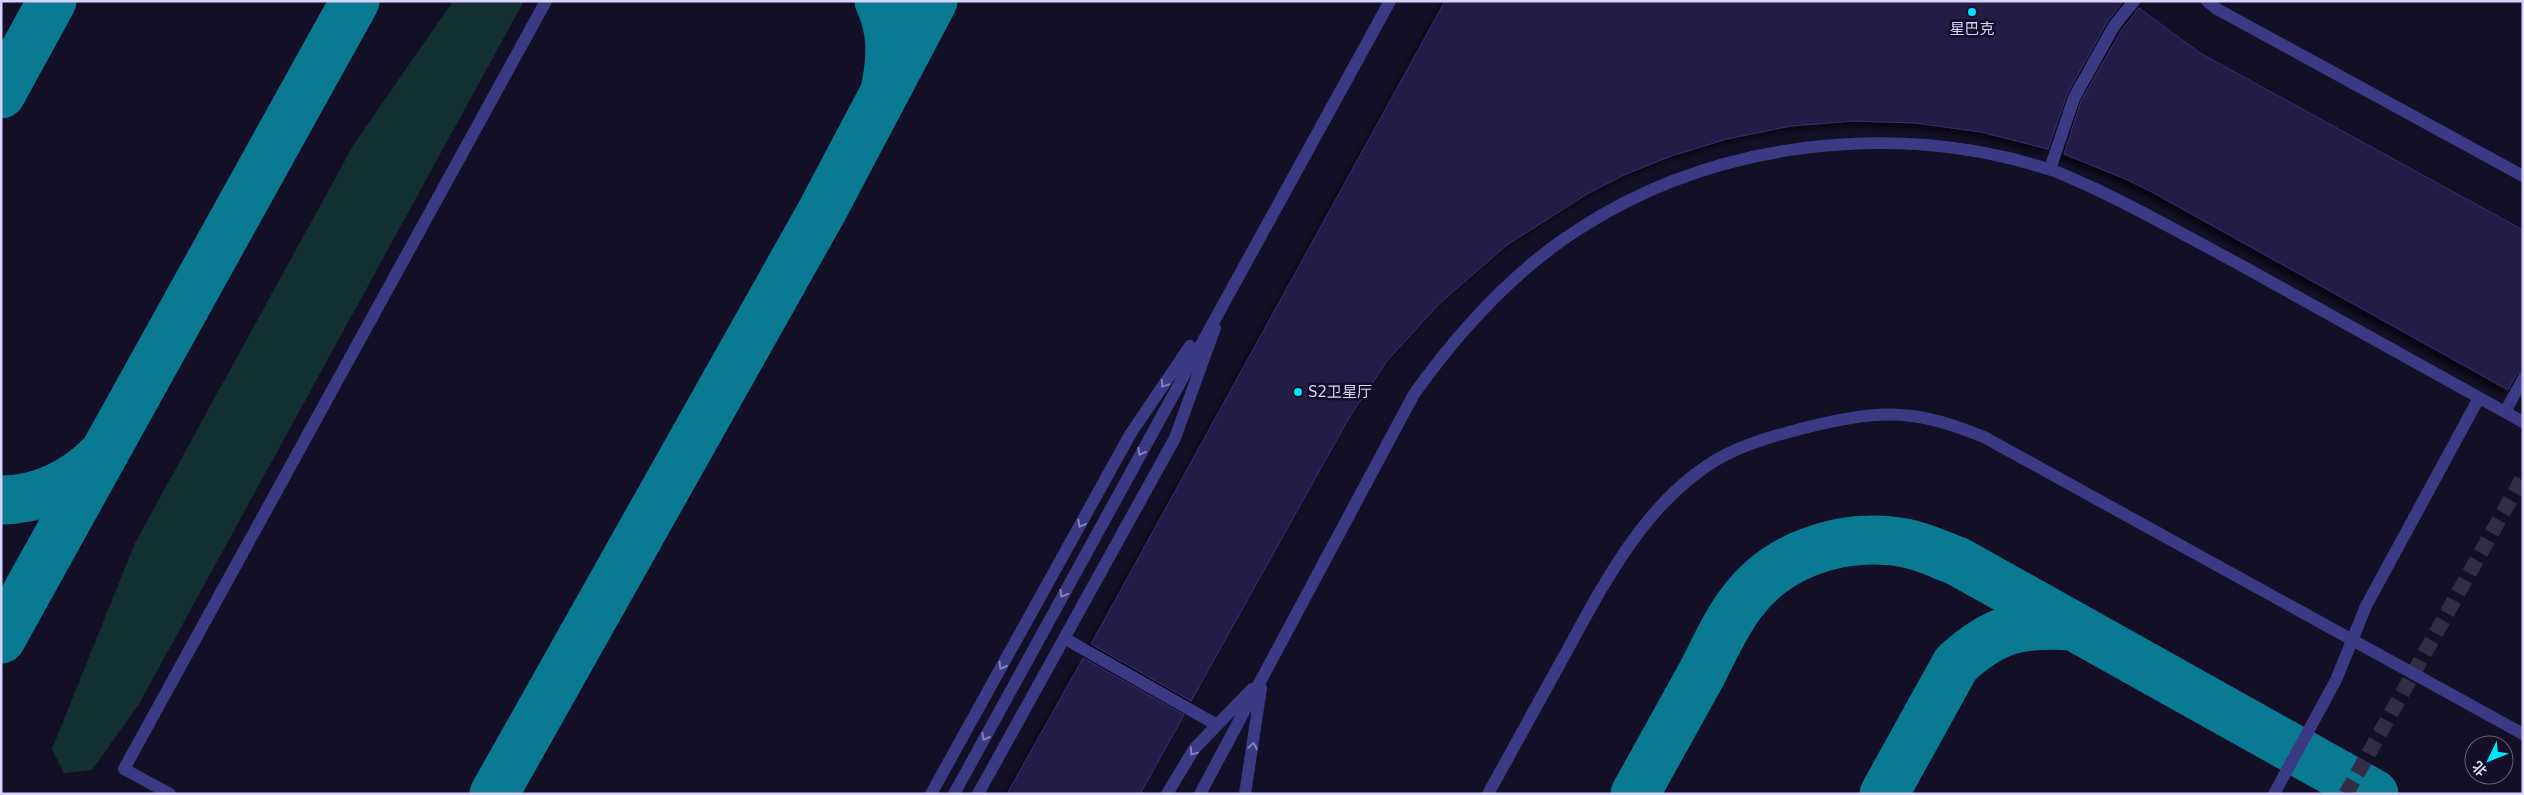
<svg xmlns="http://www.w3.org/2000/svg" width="2524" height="795" viewBox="0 0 2524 795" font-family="'DejaVu Sans','Noto Sans SC',sans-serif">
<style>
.green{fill:#12302f}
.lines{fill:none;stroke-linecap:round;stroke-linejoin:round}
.taxiway{stroke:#0a7a92;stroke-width:49}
.building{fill:#241b47;stroke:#3b2d73;filter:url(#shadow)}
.highway-tunnel{stroke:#312d47;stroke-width:15;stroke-dasharray:15 8;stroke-linecap:butt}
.minor{stroke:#3d3a85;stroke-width:12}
.oneway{stroke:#837fbc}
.poi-dot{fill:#00e5ff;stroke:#130f26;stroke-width:2}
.labels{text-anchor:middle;stroke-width:5;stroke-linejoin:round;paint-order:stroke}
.poi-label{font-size:15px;fill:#d9d4ff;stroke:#130f26}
</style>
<defs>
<filter id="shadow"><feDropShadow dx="-4.5" dy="4.5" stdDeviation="2.5" flood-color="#0009"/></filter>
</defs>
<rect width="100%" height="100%" fill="#130f26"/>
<path class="green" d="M453 1H524L139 704 92 770 64 773 52 749 135 543 354 144Z"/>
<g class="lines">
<path class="taxiway" d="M879 1C892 29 892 55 886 85
M1 94 52 1
M1 500C39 500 74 483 100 457
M1 639 355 1
M494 794 822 211 933 1
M1635 794C1657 754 1679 714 1701 675 1714 650 1725 624 1742 602 1776 556 1836 535 1892 541 1915 543 1936 553 1957 561L2374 794
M1884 794 1956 664C1995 628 2020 623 2072 626"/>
</g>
<path class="building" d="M1445 1H2123L2107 22 2067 94 2048 149 1981 132 1915 123 1853 121 1791 126 1727 139 1671 156 1624 175 1587 194 1507 245 1439 304 1387 361 1371 385 1350 416 1191 701 1091 644Z
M2139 8 2200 53 2523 230V371L2516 375 2508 390 2150 191 2123 178 2064 154 2081 101 2121 31Z
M1083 658 1184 715 1140 794H1007Z"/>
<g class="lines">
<path class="highway-tunnel" d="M2346 794 2523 477"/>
<path class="minor" d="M2207 1 2217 9 2523 176
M2050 169 2074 98 2114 26 2134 1
M2505 412 2523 379
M1064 638 1217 725
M170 794 124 769 546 1
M931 794 1131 433 1190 346
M954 794 1390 1
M978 794 1175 438 1215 328
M1167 794 1194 749 1252 689
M1200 794 1414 394C1459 331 1513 271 1579 229 1714 141 1895 120 2048 169 2062 173 2075 180 2089 186 2139 209 2186 236 2235 262 2331 316 2427 369 2523 422
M1245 794 1261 688
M1488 794C1513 749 1538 703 1563 658 1602 587 1643 504 1716 460 1743 444 1777 435 1808 427 1841 419 1878 411 1912 416 1937 419 1961 428 1984 437L2523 734
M2274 794 2336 680 2366 606 2479 398"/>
</g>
<defs><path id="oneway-chevron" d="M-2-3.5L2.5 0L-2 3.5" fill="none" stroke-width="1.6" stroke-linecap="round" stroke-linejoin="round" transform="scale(1.25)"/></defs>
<g class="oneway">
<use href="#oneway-chevron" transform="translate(1164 384) rotate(124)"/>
<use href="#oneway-chevron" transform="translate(1141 452) rotate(119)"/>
<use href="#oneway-chevron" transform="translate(1081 524) rotate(119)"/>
<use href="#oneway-chevron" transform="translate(1063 594) rotate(119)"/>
<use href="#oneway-chevron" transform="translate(1002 666) rotate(119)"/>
<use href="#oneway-chevron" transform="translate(985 737) rotate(119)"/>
<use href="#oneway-chevron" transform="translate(1253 746) rotate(-82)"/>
<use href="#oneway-chevron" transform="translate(1193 752) rotate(127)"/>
</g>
<g class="poi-dot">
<circle cx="1972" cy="12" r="5"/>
<circle cx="1298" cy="392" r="5"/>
</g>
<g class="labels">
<g class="poi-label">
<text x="1972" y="34">星巴克</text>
<text x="1308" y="397" text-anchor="start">S2卫星厅</text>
</g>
</g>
<rect width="2524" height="795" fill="none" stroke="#d9d4ff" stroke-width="5"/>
<g transform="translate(2489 760) rotate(227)"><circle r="24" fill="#130f26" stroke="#625e7d"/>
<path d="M0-4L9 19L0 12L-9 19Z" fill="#00e5ff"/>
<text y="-8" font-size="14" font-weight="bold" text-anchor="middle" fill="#d9d4ff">北</text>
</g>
</svg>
